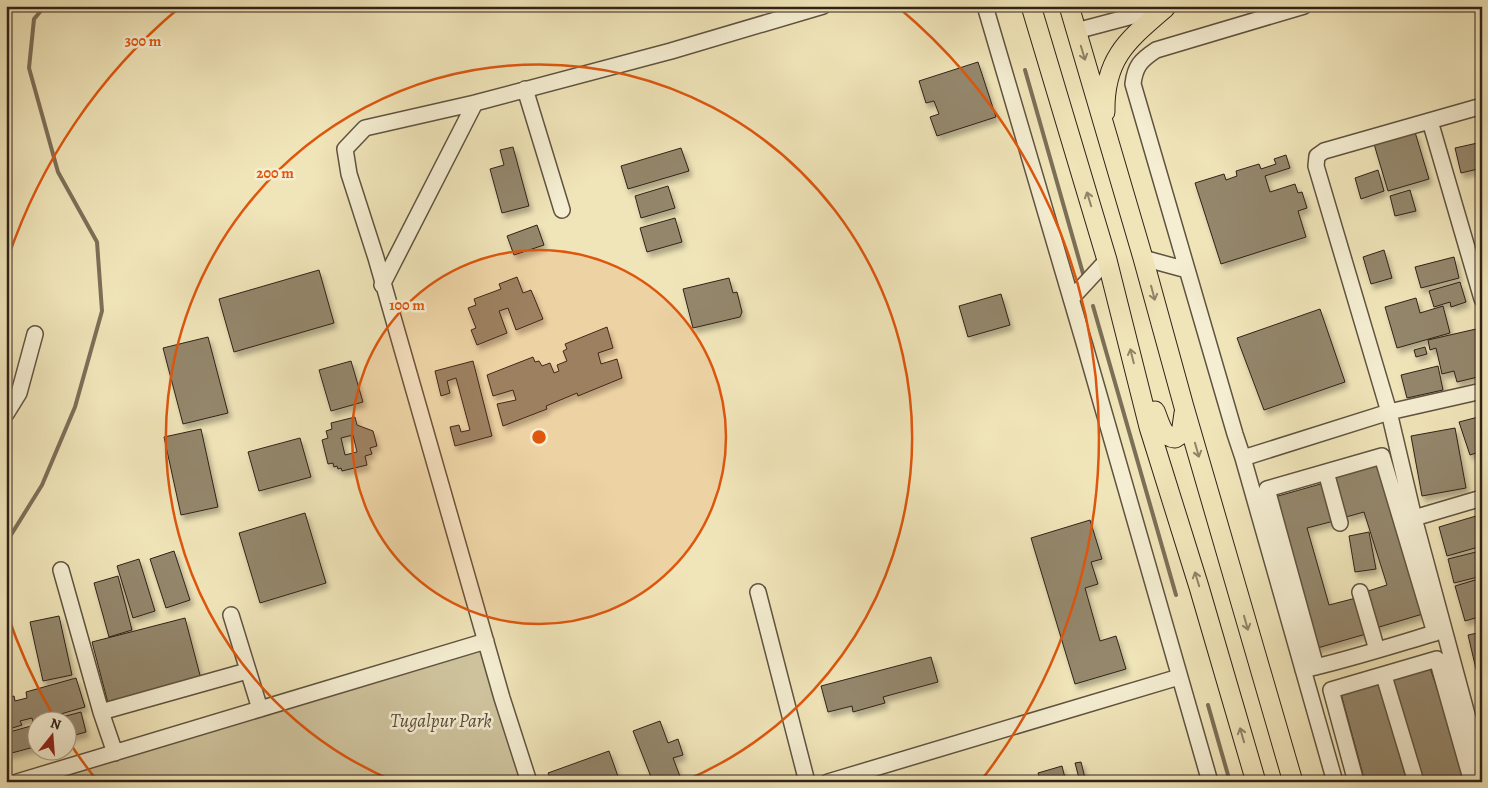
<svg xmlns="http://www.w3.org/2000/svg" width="1488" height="788" viewBox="0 0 1488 788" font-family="Alegreya,serif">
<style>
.green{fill:#cfc49e;stroke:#80735b}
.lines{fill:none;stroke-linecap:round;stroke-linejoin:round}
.stream{stroke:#7c6f58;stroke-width:4}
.building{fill:#94876c;stroke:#302218;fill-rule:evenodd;filter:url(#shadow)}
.minor-casing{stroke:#605340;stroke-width:18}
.major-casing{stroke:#302218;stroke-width:21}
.minor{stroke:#f5eed2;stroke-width:15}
.major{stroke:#f0e5b9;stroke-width:19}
.oneway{stroke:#908468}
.ring{fill:none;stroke:#df560d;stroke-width:2.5}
.labels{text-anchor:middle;stroke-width:5;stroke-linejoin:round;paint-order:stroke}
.park-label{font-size:19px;font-style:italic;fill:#584a3a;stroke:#f5eed2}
.centre{fill:#df560d;stroke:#f5eed2;stroke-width:2.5}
.ring-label{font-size:15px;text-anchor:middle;font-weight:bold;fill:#df560d;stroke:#f5eed2;stroke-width:5;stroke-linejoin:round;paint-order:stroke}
</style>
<defs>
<filter id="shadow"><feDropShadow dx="3" dy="5" stdDeviation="2.5" flood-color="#0004"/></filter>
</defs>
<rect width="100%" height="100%" fill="#f0e5b9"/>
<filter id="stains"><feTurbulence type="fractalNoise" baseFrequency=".004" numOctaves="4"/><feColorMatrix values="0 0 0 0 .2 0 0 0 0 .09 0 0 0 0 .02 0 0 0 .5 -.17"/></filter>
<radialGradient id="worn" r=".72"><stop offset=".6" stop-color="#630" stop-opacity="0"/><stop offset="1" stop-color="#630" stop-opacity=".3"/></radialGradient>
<path class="green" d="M486 641 529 782H17Z"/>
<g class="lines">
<path class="stream" d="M1025 70 1084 277
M1093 306 1176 595
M6 543 42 485 75 407 102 311 97 242 58 172 29 68 34 19 45 6
M1208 705 1230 782"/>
</g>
<path class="building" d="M978 62 996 117 937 136 930 117 939 114 934 101 926 103 919 81Z
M1415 132 1429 179 1388 191 1374 144Z
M1482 142V168L1461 173 1455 148Z
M513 147 529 206 502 213 490 169 504 165 500 150Z
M681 148 689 171 628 189 621 166Z
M1286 155 1290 168 1265 176 1270 192 1295 184 1298 193 1302 192 1307 208 1298 211 1306 237 1221 264 1195 183 1224 174 1226 180 1237 176 1236 171 1259 164 1261 169 1276 164 1274 159Z
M1378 170 1384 191 1361 199 1355 178Z
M668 186 675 208 641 218 635 196Z
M1410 190 1416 211 1395 216 1390 196Z
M675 218 682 242 647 252 640 228Z
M537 225 544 245 514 255 507 236Z
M1384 250 1392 278 1371 284 1363 257Z
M1454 257 1459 278 1421 288 1415 267Z
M319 270 334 323 234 352 219 299Z
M517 277 523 293 531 290 543 319 516 330 508 308 499 311 507 333 477 345 471 330 476 328 468 308 476 305 474 299 501 289 499 284Z
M729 278 733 293 737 292 742 312 740 317 693 328 683 289Z
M1460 282 1466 302 1451 307 1450 302 1434 307 1429 291Z
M1001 294 1010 325 968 337 959 306Z
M1416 298 1420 313 1443 306 1450 333 1397 348 1385 307Z
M1320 309 1345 382 1264 410 1237 338Z
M607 327 613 348 598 353 601 364 617 359 622 378 578 396 577 393 546 406 547 409 503 426 497 404 516 400 513 390 493 396 487 375 533 357 535 362 539 361 542 366 550 363 554 373 559 371 557 365 567 361 563 351 567 349 565 344Z
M1476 329 1482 353V376L1457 382 1454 371 1442 374 1436 348 1430 350 1428 340Z
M208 337 228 413 183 424 163 348Z
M1425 347 1427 354 1416 357 1414 350Z
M351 361 363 402 331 411 319 370Z
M473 361 492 436 455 446 450 427 459 425 461 432 470 430 456 378 447 381 450 393 441 396 435 371Z
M1438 366 1443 390 1407 398 1401 375Z
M1482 416V451L1470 455 1459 422Z
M355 417 357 425 373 431 377 446 370 448 372 454 365 456 367 465 342 471 341 468 338 469 337 466 334 467 333 463 328 464 322 440 328 438 326 431 332 429 331 423ZM353 435 357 452 345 455 341 438Z
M1455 428 1466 488 1422 496 1411 436Z
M201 429 218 507 181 515 164 437Z
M300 438 311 477 259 491 248 452Z
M1379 463 1426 613 1376 628 1365 592 1387 585 1364 512 1346 517 1333 477Z
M1324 483 1334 521 1307 528 1329 605 1356 598 1366 634 1314 649 1271 498Z
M305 513 326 583 260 603 239 533Z
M1476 516 1482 536V546L1447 556 1439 527Z
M1090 520 1102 559 1091 562 1098 584 1085 588 1100 641 1116 636 1126 669 1075 684 1031 538Z
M1369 532 1376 569 1355 572 1349 536Z
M174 551 190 600 166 608 150 559Z
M1480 551 1482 576 1454 583 1448 559Z
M139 559 155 611 133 618 117 566Z
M118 576 132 630 109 637 94 583Z
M1482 578V616L1465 621 1455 586Z
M59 616 72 675 43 681 30 622Z
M185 618 201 679 108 703 92 642Z
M1482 632V668L1476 669 1468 635Z
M931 657 938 682 883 697 885 703 853 712 852 706 828 712 821 686Z
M1429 665 1467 776 1450 782H1423L1388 679Z
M76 678 85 707 33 722 32 718 20 721 22 725 6 730V698L14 696 15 701 27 698 26 692Z
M1378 679 1407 782H1365L1340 690Z
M81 712 86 732 68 737V720H51Z
M660 721 668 743 678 739 683 755 673 758 681 779 674 782H653L633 731Z
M38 724V746L8 754 6 733Z
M609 751 620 782H552L548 773Z
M1081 762 1086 782H1041L1038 773 1062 766 1066 782 1079 778 1075 763Z"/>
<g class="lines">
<g class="minor-casing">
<path id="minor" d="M985 6 1085 346 1210 782
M1304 6 1156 50C1141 60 1135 66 1133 84L1235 434 1243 458 1335 782
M1076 31 1163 8
M525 89 562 210
M1482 106 1324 151 1317 156 1316 166 1389 412 1414 518 1482 770
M1430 121 1482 299
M1143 258 1187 270
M382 285 475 103
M1071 299 1107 260
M6 414 19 393 35 334
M1243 458 1389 412 1482 391
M1326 472 1340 523
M1414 518 1482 498
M61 570 101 712 115 753
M758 592 807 782
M1360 592 1377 650
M231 615 260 709
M1303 670C1348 660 1391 646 1435 633L1382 456 1267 489 1316 667
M1384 676 1416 782
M101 712 247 671
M17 782 486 641
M529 782 502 698 376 258 349 174 345 149 365 128 475 103 671 51 823 6
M828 782 1179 677
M1356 782 1331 690 1437 659 1472 782"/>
</g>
<g class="major-casing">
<path id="major" d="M1031 6 1107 260 1149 427 1199 587 1256 782
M1069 6 1143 258 1184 407 1293 782
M1105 112C1104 58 1128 40 1165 8
M1155 411C1160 423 1162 437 1175 438L1181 434 1184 413"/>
</g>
<use href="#minor" class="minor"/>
<use href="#major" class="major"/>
</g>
<defs><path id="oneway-shaft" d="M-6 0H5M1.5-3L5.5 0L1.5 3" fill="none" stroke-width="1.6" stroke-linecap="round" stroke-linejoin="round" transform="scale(1.25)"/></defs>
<g class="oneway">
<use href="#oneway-shaft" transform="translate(1083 53) rotate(73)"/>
<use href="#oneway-shaft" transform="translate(1089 199) rotate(-107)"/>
<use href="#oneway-shaft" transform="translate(1153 293) rotate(75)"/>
<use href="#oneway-shaft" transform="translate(1132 356) rotate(-104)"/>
<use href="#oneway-shaft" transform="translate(1197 450) rotate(74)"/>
<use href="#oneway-shaft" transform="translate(1197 579) rotate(-107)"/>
<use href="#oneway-shaft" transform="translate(1246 623) rotate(74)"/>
<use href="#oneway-shaft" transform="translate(1242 735) rotate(-106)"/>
</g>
<circle cx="539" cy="437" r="187" fill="#df560d" fill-opacity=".12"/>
<g class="ring">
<circle cx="539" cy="437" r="187"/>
<path d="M396 782A373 373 0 1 1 682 782"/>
<path d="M95 778A560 560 0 0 1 69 742M54 717A560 560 0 0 1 6 610M6 264A560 560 0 0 1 179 8M899 8A560 560 0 0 1 983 778"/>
</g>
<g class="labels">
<g class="park-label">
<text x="441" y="727">Tugalpur Park</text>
</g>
</g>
<circle cx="539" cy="437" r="8" class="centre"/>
<g class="ring-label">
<text x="143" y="46">300 m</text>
<text x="275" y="178">200 m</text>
<text x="407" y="310">100 m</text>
</g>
<rect width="1488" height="788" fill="none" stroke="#f0e5b9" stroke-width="25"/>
<rect x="8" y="8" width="1473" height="773" fill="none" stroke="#302218" stroke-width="2.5"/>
<rect x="12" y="12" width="1463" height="763" fill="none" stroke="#302218"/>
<g transform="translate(52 736) rotate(17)"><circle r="24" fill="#f5eed2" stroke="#a69c88"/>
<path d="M0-4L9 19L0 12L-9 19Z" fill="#8f2418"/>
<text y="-8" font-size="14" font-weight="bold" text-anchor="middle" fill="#302218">N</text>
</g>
<rect width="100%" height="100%" filter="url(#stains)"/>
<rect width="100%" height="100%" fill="url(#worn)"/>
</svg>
